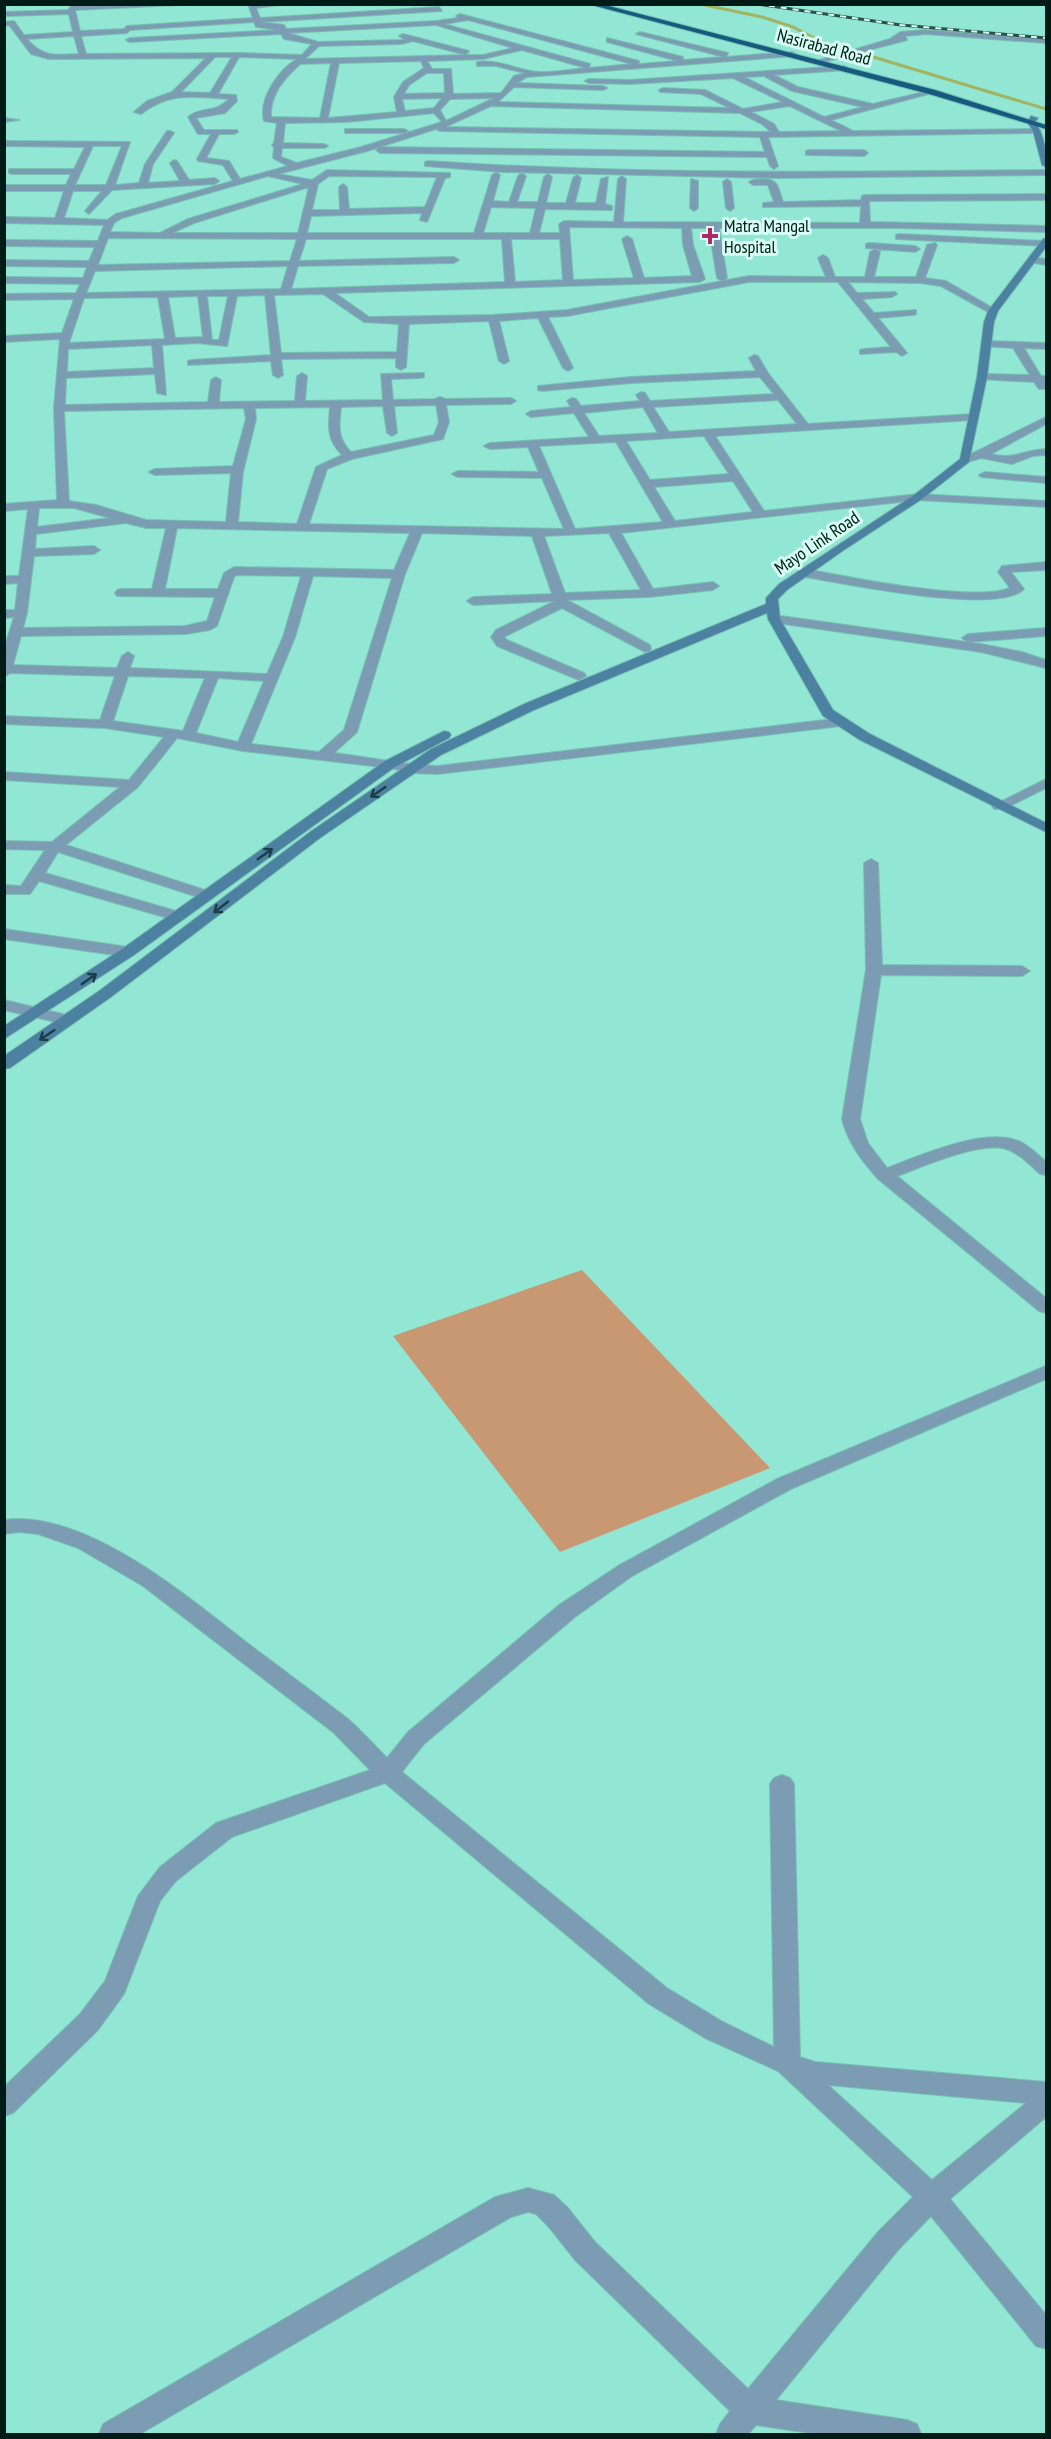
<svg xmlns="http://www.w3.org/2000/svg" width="1051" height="2439" viewBox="0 0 1051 2439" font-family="'PT Sans Narrow',sans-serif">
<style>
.green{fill:#c89873}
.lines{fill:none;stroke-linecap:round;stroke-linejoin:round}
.stream{stroke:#a3b460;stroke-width:3}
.street-casing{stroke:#77c1b2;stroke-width:2}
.secondary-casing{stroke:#77c1b2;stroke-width:2}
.highway-casing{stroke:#77c1b2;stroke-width:2}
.street{fill:#7b9cb3;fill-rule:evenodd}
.secondary{fill:#4d81a2;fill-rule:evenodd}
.highway{fill:#165a7f;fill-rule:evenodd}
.rail-casing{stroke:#275149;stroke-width:3}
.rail{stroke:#d6fef4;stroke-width:2;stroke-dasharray:6;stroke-linecap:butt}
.oneway{stroke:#1b3e46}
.poi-dot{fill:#b22866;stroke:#d6fef4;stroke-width:2}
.labels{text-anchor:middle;stroke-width:6;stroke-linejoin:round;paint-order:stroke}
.far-street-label{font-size:18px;fill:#001a15;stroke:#d6fef4}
.far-poi-label{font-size:18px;fill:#001a15;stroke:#d6fef4;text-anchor:start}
</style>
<rect width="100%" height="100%" fill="#91e6d4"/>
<path class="green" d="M582 1270 770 1468 560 1552 393 1336Z"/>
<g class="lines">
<path class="stream" d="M700 4 762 17 793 27 822 42 848 50
M860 53 1046 109"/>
<g class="street-casing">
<path id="street" d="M114 4H199L75 10 80 31 124 29 127 26 253 18 248 4H287L256 8 260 18 439 7 442 11 261 22 284 25 286 29 436 21 458 18 456 16 460 14 639 61V64L678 61 607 42V38L683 57V60L724 57 636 34 640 32 728 53 726 57 792 52 796 54 795 56 527 77 517 83 603 86 607 88 603 90 514 87 498 102 730 108 701 94 660 92 659 90 663 88 705 90 743 109 783 102 733 78 630 84 589 83 585 81 589 79 630 80 844 66 848 68 847 70 774 75 798 87 873 104 932 90 936 92 831 120 853 131 1037 129 1041 131 1037 133 768 137 778 166 774 169 770 166 767 157 380 153 376 150 380 147 765 152 760 137 440 131 436 129 367 151 278 174 312 180 327 170 450 173V177L445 178 427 222 420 220 422 213 311 216 307 233H474L492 175 496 172 500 175 493 201 509 202 518 176 522 173 526 176 517 202H538L544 177 548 174 552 177 546 203H566L573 178 577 175 581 178 575 203H596L601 179 608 177 605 204 612 206V210L545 209 539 233H560L559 224 564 221 614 222 618 179 622 176 626 179 623 222 860 223 861 206 763 207V203L774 202 768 185H753L749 182C753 179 757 179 763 179 779 179 778 188 783 202L861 200 862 196 865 195 1046 194V200L869 201 870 222 1046 226V232L899 228H719L727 278 722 281 717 278 709 228H691L693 245 705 279 700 282 335 293 369 317 493 315 567 310 749 276 826 277 818 258 823 255 828 258 835 277H865L870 252 875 249 880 252 874 277H916L927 245 935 243 937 245 925 278 946 281 998 311 990 313 941 286 920 283 848 282 857 293 895 292 897 294 892 297 862 299 874 313 916 310V314L913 315 878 318 907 353 902 356 896 352 860 354V350L864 349 891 347 838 282H749L567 316 548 317 573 368 568 371 563 368 538 318 499 321 509 361 504 364 499 361 489 321 409 324 406 367 401 370 396 367V358L281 359 283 375 278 378 273 375 271 361 188 365V361L192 360 271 355 265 295 237 296 227 346 196 343 162 345 166 395 157 393 155 374 66 378 65 405 208 402 211 380 216 377 221 380 219 402 295 401 297 376 302 373 307 376 305 401 383 400 381 374 424 373V377L420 378 391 379 393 400 435 399 440 397 445 399 511 398 516 401 511 404 446 405 449 422 443 439 352 459 327 469 309 524 564 529 542 478 458 477 452 474 458 471 539 472 528 447 490 449 484 446 490 443 589 437 574 413 531 417 526 414 531 411 571 407 567 401 572 398 576 399 581 406 640 401 636 395 641 392 645 393 650 401 774 394 760 377 631 383 542 391 538 390V386L631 377 756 371 749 358 754 355 758 356 768 373 808 424 973 414 978 417 973 420 715 436 764 511 918 494 1046 501V507L918 500 621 533 653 589 713 582 719 586 713 590 649 597 567 600 650 645 651 648 650 651 645 652 562 608 504 637 507 640 584 673 586 676 579 680 497 646 491 637 496 630 555 601 473 605 467 601 473 597 552 594 532 536 422 533 405 574 357 732 334 753C368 757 403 765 438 766L841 718 848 722 841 726 438 774 411 773 390 768 243 751 177 738 138 787 66 845 211 892 214 895 211 898H201L58 852 45 873 183 913 186 916 178 921 39 881 30 894H4V885L21 886 45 850 4 849V841L52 842 120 787 4 780V772L129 780 164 737 105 728 4 724V716L100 720 115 676 10 673 4 677V649L14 617 4 618V610H15L18 583 4 584V576H19L28 509 4 511V504L57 500 54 408 60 339 4 342V336L62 333 74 299 4 300V294L76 293 80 284 4 283V277L83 278 87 267 4 266V260L89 261 95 247 4 246V240L98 241 104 225 4 223V217L55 218 64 191H4V185H66L71 174H12L9 173V169H74L85 147 4 146V141L130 142 115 185 139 183 145 164 167 131H170L174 133 153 164 148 183 180 181 170 163 174 160 177 161 189 180 215 178 219 181 215 184 112 190 89 214 85 211 102 191H73L64 218 107 220 116 214 233 181 223 165 198 161 197 159 211 134H198L188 117C203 105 213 115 229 99 194 97 171 91 141 114L134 112 147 101 172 92 206 58 49 59 31 54 9 25 4 26V22L14 21 24 35 73 32 69 14 7 16 4 12 68 10 71 6ZM468 20 632 64 589 68 590 64 444 24ZM254 22 256 27 279 30 130 38 126 40 130 42 281 34 284 39 312 44 302 55 237 53 86 54 81 36 127 33 130 30ZM436 25 513 48 483 55H466L469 51 403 34 399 36 405 39 401 40 318 42 288 33ZM74 36 79 54C55 55 43 58 27 39ZM413 41 466 55 305 59 319 46 401 44ZM522 50 586 68C571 69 553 73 538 72 517 70 499 59 477 62V66H496L525 73 514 76 501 93 453 94 451 69H432L427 61 483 59ZM215 57H232L210 93 181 92ZM239 57 297 59C279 69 258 99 264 121L277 123 274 143 272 145 274 147 273 158 288 166 240 179 229 161 206 158 219 134H234L238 132 237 130H204L196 118 225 113 237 101 236 95 218 94ZM421 61 424 68 403 82 394 97 397 112 328 118 339 63ZM331 63 320 118 271 117C270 94 284 79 300 64ZM427 73H444L445 93 404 94 409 85ZM764 76 792 91 863 107 824 117 744 77ZM442 98 434 108 405 111 402 99ZM494 98 446 121 440 110 450 99ZM491 106 740 113 762 124 771 132 445 127ZM790 106 841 131 779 132 774 124 751 112ZM434 113 442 122 361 147 297 163 281 157 282 148H324L328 146 324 144 283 143 285 123 347 122ZM93 146H122L106 185H75ZM268 176 303 184 188 219 160 233 110 232 114 223 122 218ZM329 176 437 177 425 207 349 209 347 187 343 184 339 187 340 210H312L318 184ZM309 187 298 233H172L194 223ZM491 207 536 208 530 233H483ZM569 227 682 228 683 245 692 276 644 278 632 239 627 236 622 239 634 278 573 280ZM108 238 297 239 290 261 98 265ZM306 239H502L505 282 291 289 298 266 454 263 459 260 454 257 299 261ZM511 239H560L563 280 515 282ZM288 266 281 289 86 293 95 271ZM323 294 364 322 399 324 397 352 281 353 274 295ZM198 296 203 337 175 338 168 297ZM207 296H228L219 340H212ZM158 297 165 339 69 343 84 298ZM152 345 154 368 67 372 68 349ZM778 400 797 424 669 432 653 407ZM436 405 439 422 434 435 351 452C337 438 339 426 341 407L383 406 387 433 392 436 397 433 394 406ZM330 407C328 427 327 440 342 455L316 467 297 524 238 522 243 472 256 419 255 408ZM643 407 658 433 599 436 584 413ZM244 408 246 419 233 466 155 469 149 472 155 475 231 473 226 522 146 520 96 505 69 501 64 411ZM704 436 729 474 650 480 626 441ZM616 442 663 522 575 529 539 446ZM733 481 753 512 675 521 654 487ZM39 508H74L110 518 37 527ZM126 523 146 528H166L152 589H121L117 590 115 593 117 596 215 597 207 621 185 626 23 628 27 613 34 556 94 554 100 550 94 546 35 549 36 534ZM177 528 410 533 394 570 234 567 224 573 218 589H165ZM609 533 641 590 565 593 544 536ZM237 575 301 576 283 637 267 674 130 668 134 656 128 652 122 656 117 668 13 665 21 636 185 634 210 630 217 626 234 577ZM313 576 392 578 344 730 319 752 251 744 295 637ZM128 676 205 678 183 731 113 721ZM218 678 264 681 238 742 196 733Z
M926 30 1046 39V43L926 34 905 36 907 40 820 63 816 61 890 39 900 32Z
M4 118 19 120 4 122Z
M348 129H404L408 131 404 133H345V129Z
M809 150H864L868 153 864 156 806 155V151Z
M428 161C634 175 840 172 1046 170V175L775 178 503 172 425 166V162Z
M691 179 698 181V208L694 211 690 208Z
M727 179 731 182 734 208 730 211 726 208 723 182Z
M899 234 1044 241 1046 242V246L896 239V235Z
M869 243 915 246 920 249 915 252 866 248V244Z
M1032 257 1046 259V265L1029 262 1027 260Z
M987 341 1046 343V349L1024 348 1041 376H1046V389H1039L1034 382 978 379V375L982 374 1030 375 1013 348 983 346V342Z
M1046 417V424L991 454C1015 460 1023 450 1046 449V455L1033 456 1012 464 981 458 965 463 959 460Z
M985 472 1046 477V483L981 477 979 475Z
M1046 562V570L1011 572 1024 589C998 616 844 583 805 577L799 573 805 569C849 577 973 603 1010 588L998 572 1002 566Z
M774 615 981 644 1022 652 1046 660V668L981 652 770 622 768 619 770 616Z
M1046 628V636L968 642 962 638 968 634Z
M1046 779V788L1004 809H994L992 806Z
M871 859 878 863 882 965 1022 966 1030 971 1022 976 881 975 860 1119 868 1143 887 1168C922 1155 985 1126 1021 1142 1030 1147 1039 1155 1046 1162V1175L1040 1174C1030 1165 1019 1153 1006 1149 980 1141 922 1167 897 1176L1046 1298V1313L1039 1311 878 1179C862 1161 848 1143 842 1119L866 970 864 863Z
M4 929 128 947 136 952 128 957 4 939Z
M4 1000 75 1017 77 1020 69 1025 4 1010Z
M1046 1366V1379L791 1489 632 1576 575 1617 424 1744 402 1772 667 1988 723 2022 774 2047 770 1784 774 1778 782 1775 790 1778 794 1784 800 2057 815 2062 1046 2082V2117L950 2199 1046 2315V2349L1036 2346 931 2216 898 2250 776 2400 907 2420 917 2424 921 2434H817L756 2425 748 2434H716L720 2424 730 2411 575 2260 548 2226 536 2214 528 2212 511 2217 140 2434H99L103 2424 495 2197 528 2188 554 2195 568 2208 595 2242 748 2389 878 2232 913 2197 778 2071 705 2038 649 2004 385 1783 232 1837 176 1881 160 1901 124 1994 98 2030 13 2113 4 2116V2087L80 2014 105 1981 138 1896 160 1867 216 1823 370 1770 334 1733 143 1586 78 1548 38 1534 19 1532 4 1534V1520C86 1509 189 1598 250 1645 283 1670 316 1694 348 1719 362 1731 374 1745 387 1758L408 1732 559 1605 618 1566 777 1479ZM828 2085 1026 2103 932 2180Z"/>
</g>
<g class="secondary-casing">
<path id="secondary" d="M1031 116 1038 118 1035 122C1045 136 1046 151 1046 167L1042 165 1033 131 1027 122Z
M1046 238V247L998 311 994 322 987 377 969 462 922 499 844 550 787 590 778 599 780 619 833 710 870 734 1046 823V832L860 740 823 716 768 619 767 613 534 710 441 755 320 838 111 997 10 1068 4 1069V1056L99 991 310 832 431 749 524 704 766 604V598L779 584 914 495 960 459 977 377 984 322 988 311 1043 239Z
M444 731 449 732 451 735 449 738 395 767 134 955 4 1039V1026L122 949 385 761Z"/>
</g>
<g class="highway-casing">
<path id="highway" d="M588 4H601L935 90 1046 125V129L929 94Z"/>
</g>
<use href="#street" class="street"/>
<use href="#secondary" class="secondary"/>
<use href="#highway" class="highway"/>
<g class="rail-casing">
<path id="rail" d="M757 4 901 25 1046 38"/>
</g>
<use href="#rail" class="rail"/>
</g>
<defs><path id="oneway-shaft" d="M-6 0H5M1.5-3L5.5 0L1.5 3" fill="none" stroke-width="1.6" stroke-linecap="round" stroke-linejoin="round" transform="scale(1.5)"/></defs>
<g class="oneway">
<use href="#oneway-shaft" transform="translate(378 792) rotate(146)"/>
<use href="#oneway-shaft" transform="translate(265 854) rotate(-35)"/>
<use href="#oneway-shaft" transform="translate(221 907) rotate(142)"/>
<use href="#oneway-shaft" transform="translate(89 979) rotate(-35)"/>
<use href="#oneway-shaft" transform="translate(47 1035) rotate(146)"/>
</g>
<path class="poi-dot" d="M707 227h6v6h6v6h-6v6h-6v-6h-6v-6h6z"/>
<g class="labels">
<g class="far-street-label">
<text transform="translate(824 47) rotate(15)" y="6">Nasirabad Road</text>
<text transform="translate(817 543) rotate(-34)" y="6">Mayo Link Road</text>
</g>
<g class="far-poi-label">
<text x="724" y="232">Matra Mangal<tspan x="724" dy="21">Hospital</tspan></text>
</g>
</g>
<rect width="1051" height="2439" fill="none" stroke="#001a15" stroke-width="12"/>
</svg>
